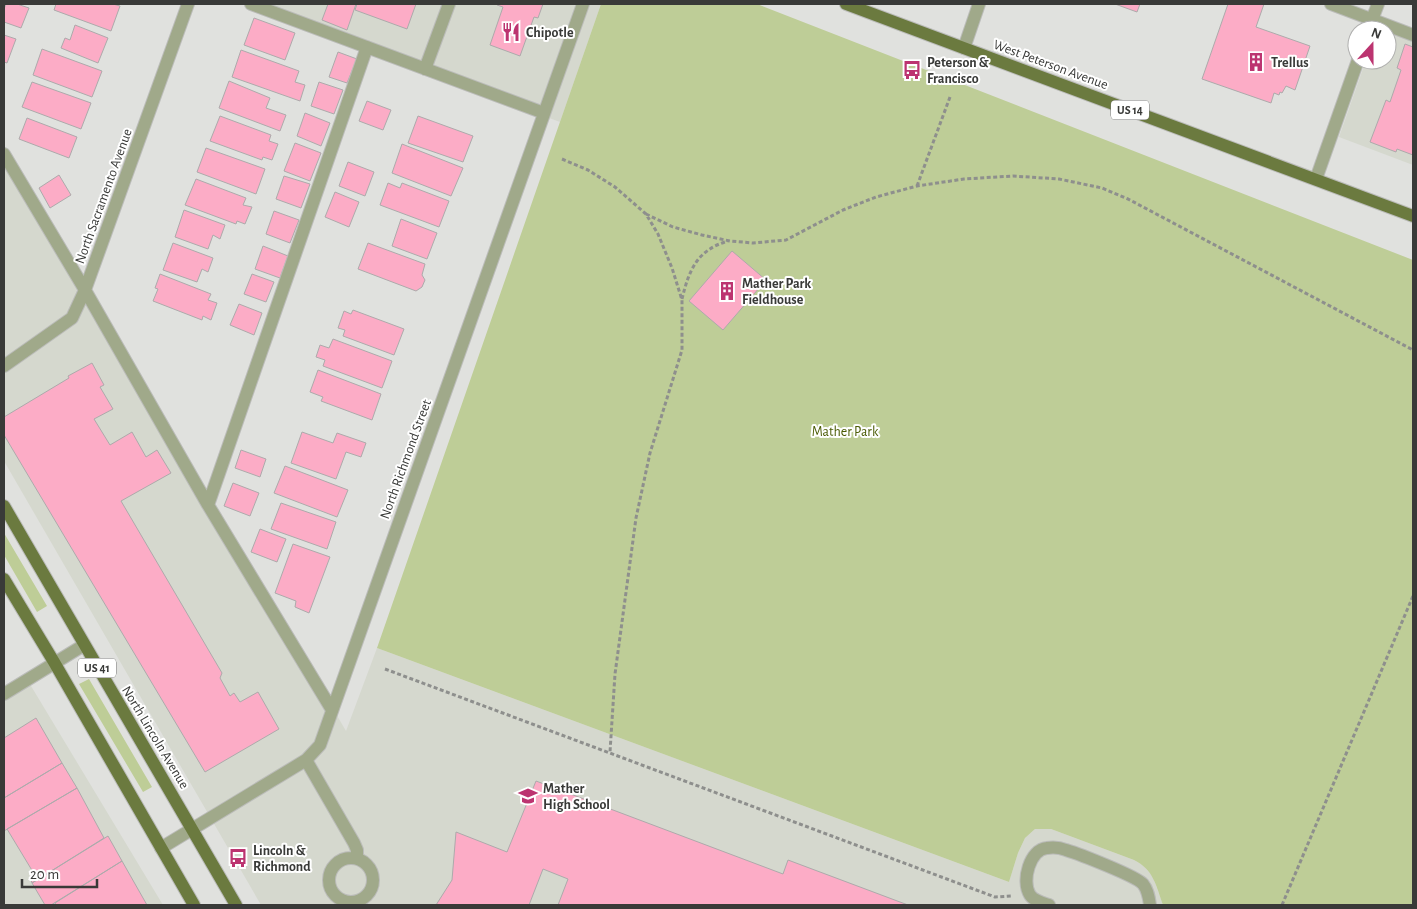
<svg xmlns="http://www.w3.org/2000/svg" width="1417" height="909" viewBox="0 0 1417 909" font-family="'Alegreya Sans',sans-serif">
<style>
.built{fill:#d5d8ce}
.green{fill:#becd97}
.building{fill:#fcacc6;stroke:#adaaab}
.lines{fill:none;stroke-linecap:round;stroke-linejoin:round}
.minor-casing{stroke:#bbbcb9;stroke-width:14}
.major-casing{stroke:#bbbcb9;stroke-width:14}
.path{stroke:#8e8f8d;stroke-width:3;stroke-dasharray:4 2.5;stroke-linecap:butt}
.minor{stroke:#a0a98a;stroke-width:12}
.major{stroke:#6b7a3f;stroke-width:12}
.labels{text-anchor:middle;stroke-width:4;stroke-linejoin:round;paint-order:stroke}
.shield{fill:#fff;stroke:#747574;stroke-width:1}
.shield-label{font-size:12px;font-weight:bold;fill:#393a38}
.poi-label{font-size:14px;font-weight:bold;fill:#393a38;stroke:#fff;text-anchor:start}
.street-label{font-size:14px;fill:#393a38;stroke:#fff}
.park-label{font-size:14px;fill:#4b5b05;stroke:#fff}
</style>
<rect width="100%" height="100%" fill="#e0e1de"/>
<path class="built" d="M242 4H601L560 122Z
M1380 18 1413 31V165L1339 137 1366 60H1387V30H1376Z
M4 145 346 731 377 648 1009 882 1018 853 1025 838 1035 829H1051L1134 860 1144 866 1153 877 1163 905H261L4 461Z
M28 681 163 905H4V697Z"/>
<path class="green" d="M601 4H757L1413 260V905H1163C1156 886 1154 870 1134 860L1051 829H1035L1025 838 1018 853 1009 882 377 648Z
M4 533 47 606 37 612 4 555Z
M89 679 152 787 143 792 79 684Z"/>
<path class="building" d="M6 4H17L29 8 21 28 4 22V9Z
M56 4H113L120 6 111 31 54 10Z
M328 4H356L347 30 322 20Z
M357 4H416L407 29 355 10Z
M498 4H543L538 18 534 17 520 56 490 45 503 7 497 5Z
M1115 4H1140L1137 12Z
M1228 4H1264L1256 27 1310 46 1295 90 1286 86 1282 93 1280 92 1279 95 1274 93 1271 103 1202 79Z
M254 18 295 33 285 60 244 45Z
M75 25 108 38 98 63 61 48 65 38 70 40Z
M4 35 16 39 7 63 4 62Z
M1405 44 1413 47V155L1397 149 1396 152 1370 142 1386 100 1390 102 1401 70 1397 68Z
M42 49 102 71 92 97 33 75Z
M241 50 299 71 295 82 305 85 300 101 232 77Z
M338 52 357 59 347 83 329 77Z
M229 81 270 98 266 108 286 115 280 131 219 108Z
M32 82 91 103 81 129 22 107Z
M319 82 343 90 334 114 311 106Z
M367 101 391 110 383 130 359 121Z
M305 113 330 123 321 146 297 136Z
M220 116 271 135 269 141 278 144 272 160 263 157 262 160 210 141Z
M418 116 473 136 463 162 408 143Z
M27 118 77 137 69 158 19 139Z
M295 143 321 153 310 181 284 171Z
M402 144 463 168 451 196 392 173Z
M206 148 265 169 256 194 197 172Z
M348 162 374 172 365 196 339 186Z
M59 175 71 195 50 208 39 188Z
M284 176 310 184 301 208 276 199Z
M196 179 246 198 243 205 252 207 245 224 237 221 236 224 185 205Z
M388 183 400 188 402 183 449 201 439 227 380 205Z
M335 192 359 202 349 227 325 217Z
M184 210 225 225 220 239 213 235 208 249 175 237Z
M274 211 299 220 290 243 266 234Z
M401 219 437 233 427 259 392 246Z
M173 243 213 258 208 272 202 269 197 282 163 270Z
M368 243 425 264 422 275 425 280 422 287 416 291 358 269Z
M263 246 288 256 280 278 255 269Z
M732 251 766 280 723 330 689 301Z
M160 274 211 294 208 300 217 303 211 320 203 316 202 320 153 301 158 289 155 288Z
M252 274 274 282 266 302 244 294Z
M239 304 262 313 254 335 230 325Z
M353 310 404 329 394 355 343 336 345 330 338 328 344 311 351 314Z
M333 339 392 361 382 388 323 366 325 360 316 357 320 345 329 348Z
M92 363 104 385 100 387 113 409 94 419 110 445 132 432 146 457 157 450 171 473 121 501 222 673 220 678 230 696 234 693 240 702 258 692 279 729 205 772 4 435V417L69 378 68 376Z
M318 370 381 394 372 420 321 401 323 397 310 392Z
M302 432 333 443 337 433 366 443 361 457 346 452 336 479 291 463Z
M241 450 266 459 260 477 235 468Z
M285 466 348 490 337 517 274 493Z
M233 483 259 493 250 516 224 506Z
M281 503 336 522 327 549 271 529Z
M260 529 286 539 277 562 251 552Z
M293 544 330 557 309 613 295 607 296 601 275 593Z
M36 718 62 763 4 798V738Z
M62 763 77 788 4 831V798Z
M536 781 783 874 788 860 908 905H558L568 879 543 869 529 905H436L452 880 456 832 507 852Z
M77 788 104 838 32 883 31 880 36 877 7 829Z
M108 836 122 861 51 905H45L32 883Z
M122 861 147 905H56L55 903Z"/>
<g class="lines">
<g class="minor-casing">
<path id="minor" d="M251 4 544 113
M1331 4 1413 35
M1368 30 1378 4
M964 48 979 4
M425 69 449 4
M4 154 85 290 208 505 332 710
M1316 179 1358 60
M4 366 72 318 85 290 188 4
M208 505 367 47
M4 694 84 645
M306 760 354 843 357 850V858
M161 848 306 760 320 745 583 4
M329 880a22 22 0 1 1 44 0a22 22 0 1 1-44 0Z
M1049 905C1043 903 1034 901 1030 895 1021 881 1030 849 1047 848 1053 847 1061 848 1066 850 1079 854 1136 876 1143 884 1148 890 1149 898 1150 905"/>
</g>
<g class="major-casing">
<path id="major" d="M846 4 1413 216
M4 506 236 905
M4 579 54 662 194 905"/>
</g>
<path class="path" d="M562 159 588 170 615 187 646 214 658 234 672 268 682 300V350L650 453 636 518 615 674 610 752
M917 186 950 97
M646 214 673 227 702 235 730 241 753 243 786 240 843 210 876 197 917 186 964 179 1013 176 1059 179 1102 188 1128 199 1413 350
M682 299C689 270 697 250 728 241
M385 669 995 897 1011 896
M1282 905 1413 596"/>
<use href="#minor" class="minor"/>
<use href="#major" class="major"/>
</g>
<defs>
<g id="restaurant-bare" transform="scale(1.5)"><path d="M-5-6h1v4h1v-4h1v4h1v-4h1v5L-1.5 .5V6h-2V.5L-5-1ZM5-6V6H3V1.5H1.5Q1.5-4 5-6Z" fill="#bc3470" stroke="#fff" stroke-width="2.5" paint-order="stroke"/></g>
<g id="building-bare" transform="scale(1.5)"><path d="M-4-6H4V6H1V3H-1V6H-4ZM-2.5-4.3h1.7v1.8h-1.7ZM.8-4.3h1.7v1.8H.8ZM-2.5-1h1.7V.8h-1.7ZM.8-1h1.7V.8H.8Z" fill="#bc3470" stroke="#fff" stroke-width="2.5" paint-order="stroke"/></g>
<g id="bus-bare" transform="scale(1.5)"><path d="M-5-6H5V4H4V6H2V4H-2V6H-4V4H-5ZM-3.5-4V0h7V-4ZM-3.5 1.2v1.5H-2V1.2ZM2 1.2v1.5H3.5V1.2Z" fill="#bc3470" stroke="#fff" stroke-width="2.5" paint-order="stroke"/></g>
<g id="school-bare" transform="scale(1.5)"><path d="M0-5L7-2L0 1L-7-2ZM-4 1L0 2.5L4 1V4Q0 6-4 4Z" fill="#bc3470" stroke="#fff" stroke-width="2.5" paint-order="stroke"/></g>
</defs>
<g fill-rule="evenodd">
<use href="#restaurant-bare" x="511" y="32"/>
<use href="#building-bare" x="1256" y="62"/>
<use href="#bus-bare" x="912" y="70"/>
<use href="#building-bare" x="727" y="291"/>
<use href="#school-bare" x="528" y="796"/>
<use href="#bus-bare" x="238" y="858"/>
</g>
<g class="labels">
<g class="shield">
<rect x="1111" y="100.5" width="38" height="19" rx="4"/>
<rect x="78" y="658.5" width="38" height="19" rx="4"/>
</g>
<g class="shield-label">
<text x="1130" y="114">US 14</text>
<text x="97" y="672">US 41</text>
</g>
<g class="poi-label">
<text x="526" y="37">Chipotle</text>
<text x="927" y="67">Peterson &amp;<tspan x="927" dy="16">Francisco</tspan></text>
<text x="1271" y="67">Trellus</text>
<text x="742" y="288">Mather Park<tspan x="742" dy="16">Fieldhouse</tspan></text>
<text x="543" y="793">Mather<tspan x="543" dy="16">High School</tspan></text>
<text x="253" y="855">Lincoln &amp;<tspan x="253" dy="16">Richmond</tspan></text>
</g>
<g class="street-label">
<text transform="translate(1051 64) rotate(20)" y="5">West Peterson Avenue</text>
<text transform="translate(103 196) rotate(-70)" y="5">North Sacramento Avenue</text>
<text transform="translate(405 459) rotate(-70)" y="5">North Richmond Street</text>
<text transform="translate(156 737) rotate(59)" y="5">North Lincoln Avenue</text>
</g>
<g class="park-label">
<text x="845" y="436">Mather Park</text>
</g>
</g>
<rect width="1417" height="909" fill="none" stroke="#393a38" stroke-width="10"/>
<g transform="translate(1372 45) rotate(21)"><circle r="24" fill="#ffffff" stroke="#b0b0af"/>
<path d="M0-4L9 19L0 12L-9 19Z" fill="#bc3470"/>
<text y="-8" font-size="14" font-weight="bold" text-anchor="middle" fill="#393a38">N</text>
</g>
<path d="M22 879v8h75v-8" fill="none" stroke="#393a38" stroke-width="2.5"/>
<text x="30" y="879" font-size="15" fill="#393a38" stroke="#ffffff" stroke-width="4" paint-order="stroke">20 m</text>
</svg>
